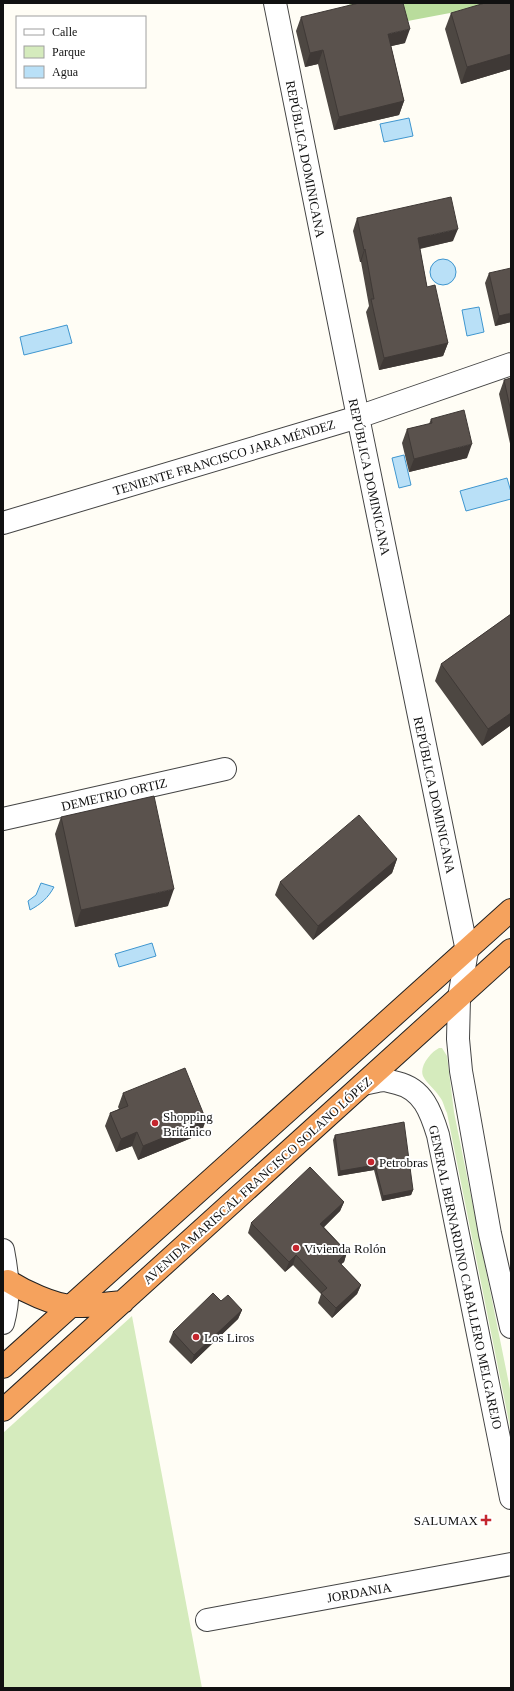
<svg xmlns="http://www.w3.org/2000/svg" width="514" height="1691" viewBox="0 0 514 1691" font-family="Georgia,serif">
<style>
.green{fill:#d5ebbd}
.forest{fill:#b9dc9c}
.water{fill:#b9e0f7;stroke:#3f96cf}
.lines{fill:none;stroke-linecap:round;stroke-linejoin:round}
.minor-casing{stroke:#444;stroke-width:24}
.highway-casing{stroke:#222;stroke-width:24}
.minor{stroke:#fff;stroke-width:22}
.highway{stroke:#f5a25d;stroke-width:22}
.wall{fill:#4d4742}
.shaded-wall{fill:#3f3936}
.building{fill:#5a524d;stroke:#3f3936}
.poi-dot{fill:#c4262e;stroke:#fff;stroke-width:1.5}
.labels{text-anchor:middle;stroke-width:4;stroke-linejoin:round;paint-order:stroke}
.street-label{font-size:13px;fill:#111;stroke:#fff}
.poi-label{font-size:13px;fill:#111;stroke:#fff;text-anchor:start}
</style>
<rect width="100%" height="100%" fill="#fffdf5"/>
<path class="green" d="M439 1048H442L447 1056 454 1112 511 1394V1432L447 1113C444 1107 443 1100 439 1096 435 1089 426 1083 423 1076 419 1066 431 1052 439 1048Z
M132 1316 202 1688H3V1433Z"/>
<path class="forest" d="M352 3H503L360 30 332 14Z"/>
<path class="water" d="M409 118 413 136 384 142 380 124Z
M430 272a13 13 0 1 1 26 0a13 13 0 1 1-26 0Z
M479 307 484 332 467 336 462 310Z
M67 325 72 343 24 355 20 337Z
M404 455 411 485 399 488 392 458Z
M507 478 511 492V499L466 511 460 491Z
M41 883 54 887C48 898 41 904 30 910L28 901 36 895Z
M152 943 156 956 119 967 115 954Z"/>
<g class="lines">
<g class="minor-casing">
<path id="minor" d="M275 3 358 417 467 951 459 998 458 1039 461 1071 490 1234 511 1327
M3 523 358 417 511 364
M3 819 225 769
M364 1084C370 1083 378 1080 385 1080 389 1081 393 1082 397 1083 423 1089 431 1112 438 1135L511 1498
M3 1250C8 1276 10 1297 3 1323
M207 1620 511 1564"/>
</g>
<g class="highway-casing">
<path id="highway" d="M8 1281C24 1291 53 1305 72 1306 89 1307 106 1303 123 1302
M3 1367 511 910
M3 1410 511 950"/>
</g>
<use href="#minor" class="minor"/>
<use href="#highway" class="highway"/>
</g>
<path class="wall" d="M511 3V69L461 84 445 29 451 13Z
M301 17 405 43 391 46 404 101 399 115 334 130 318 64 305 67 296 31Z
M357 218 453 241 420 249 427 287 448 343 443 356 379 370 366 312 369 306 361 262H360L353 231Z
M489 273 511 322 495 326 485 283Z
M511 378V448L499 394 504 380Z
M431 419 467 458 409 472 402 443 407 429 429 424Z
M511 614V725L482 746 435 681 441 664Z
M61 817 168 906 75 927 55 834Z
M397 859 392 873 313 940 275 895 280 882Z
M123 1093 201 1134 138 1160 132 1146 116 1152 105 1126 110 1113 119 1109 118 1107Z
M335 1135 413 1190 411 1195 382 1201 374 1170 338 1176 333 1140Z
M344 1202 340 1211 324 1227 347 1252 344 1262 341 1264 361 1285 357 1294 332 1318 318 1303 321 1294 293 1265 285 1272 248 1233 251 1223Z
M242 1310 238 1319 191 1364 169 1342 173 1332Z"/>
<path class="shaded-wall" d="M410 29 405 43 383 48 388 34Z
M323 50 318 64 305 67 310 53Z
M511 54V69L461 84 467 67Z
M404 101 399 115 334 130 339 117Z
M458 229 453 241 413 250 418 238Z
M365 249 361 262H360L364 250Z
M511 313V322L495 326 499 316Z
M448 343 443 356 379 370 384 358Z
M472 444 467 458 409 472 414 459Z
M511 713V725L482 746 488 729Z
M397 859 392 873 313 940 318 926Z
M174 889 168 906 75 927 81 910Z
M206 1120 201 1134 138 1160 143 1146Z
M137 1132 132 1146 116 1152 121 1139Z
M375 1165 374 1170 338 1176 340 1171Z
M413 1190 411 1195 382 1201 383 1196Z
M344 1202 340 1211 317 1234 320 1224Z
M347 1252 344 1262 334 1270 338 1261Z
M296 1255 293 1265 285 1272 289 1262Z
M361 1285 357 1294 332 1318 336 1308Z
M242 1310 238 1319 191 1364 194 1355Z"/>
<path class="building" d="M359 3H403L410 29 388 34 404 101 339 117 323 50 310 53 301 17Z
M485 3H511V54L467 67 451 13Z
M451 197 458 229 418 238 427 287 435 285 448 343 384 358 371 299H374L365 249 364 250 357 218Z
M511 268V313L499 316 489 273Z
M511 378V412L504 380Z
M464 410 472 444 414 459 407 429 432 423 431 419Z
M511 614V713L488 729 441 664Z
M154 796 174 889 81 910 61 817Z
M359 815 397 859 318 926 280 882Z
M185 1068 206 1120 143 1146 137 1132 121 1139 110 1113 128 1106 123 1093Z
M404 1122 413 1190 383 1196 375 1165 340 1171 335 1135Z
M310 1167 344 1202 320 1224 347 1252 338 1261 361 1285 336 1308 321 1293 327 1288 296 1255 289 1262 251 1223Z
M213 1293 221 1301 228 1295 242 1310 194 1355 173 1332Z"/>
<g class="poi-dot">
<circle cx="155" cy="1123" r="4"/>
<circle cx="371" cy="1162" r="4"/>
<circle cx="296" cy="1248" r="4"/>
<circle cx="196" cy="1337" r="4"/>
<path d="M484 1514h4v4h4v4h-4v4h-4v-4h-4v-4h4z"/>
</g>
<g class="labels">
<g class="street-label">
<text transform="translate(306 159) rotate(79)" y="5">REPÚBLICA DOMINICANA</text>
<text transform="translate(224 457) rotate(-17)" y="5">TENIENTE FRANCISCO JARA MÉNDEZ</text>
<text transform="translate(370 477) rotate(78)" y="5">REPÚBLICA DOMINICANA</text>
<text transform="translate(114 794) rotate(-13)" y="5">DEMETRIO ORTIZ</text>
<text transform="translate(435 795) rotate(78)" y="5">REPÚBLICA DOMINICANA</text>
<text transform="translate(257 1180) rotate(-42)" y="5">AVENIDA MARISCAL FRANCISCO SOLANO LÓPEZ</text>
<text transform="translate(466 1277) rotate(78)" y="5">GENERAL BERNARDINO CABALLERO MELGAREJO</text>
<text transform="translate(359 1592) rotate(-10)" y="5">JORDANIA</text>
</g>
<g class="poi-label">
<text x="163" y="1121">Shopping<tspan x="163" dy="15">Británico</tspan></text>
<text x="379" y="1167">Petrobras</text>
<text x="304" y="1253">Vivienda Rolón</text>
<text x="204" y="1342">Los Liros</text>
<text x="478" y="1525" text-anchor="end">SALUMAX</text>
</g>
</g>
<rect width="514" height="1691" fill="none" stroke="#111111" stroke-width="8"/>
<rect x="16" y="16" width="130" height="72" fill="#ffffff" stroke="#a0a0a0"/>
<rect x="24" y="29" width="20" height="6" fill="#ffffff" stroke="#a0a0a0"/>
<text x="52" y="36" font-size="12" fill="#111111">Calle</text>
<rect x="24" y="46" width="20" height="12" fill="#d5ebbd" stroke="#a0a0a0"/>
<text x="52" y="56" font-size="12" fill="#111111">Parque</text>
<rect x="24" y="66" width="20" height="12" fill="#b9e0f7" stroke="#a0a0a0"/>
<text x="52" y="76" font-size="12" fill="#111111">Agua</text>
</svg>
